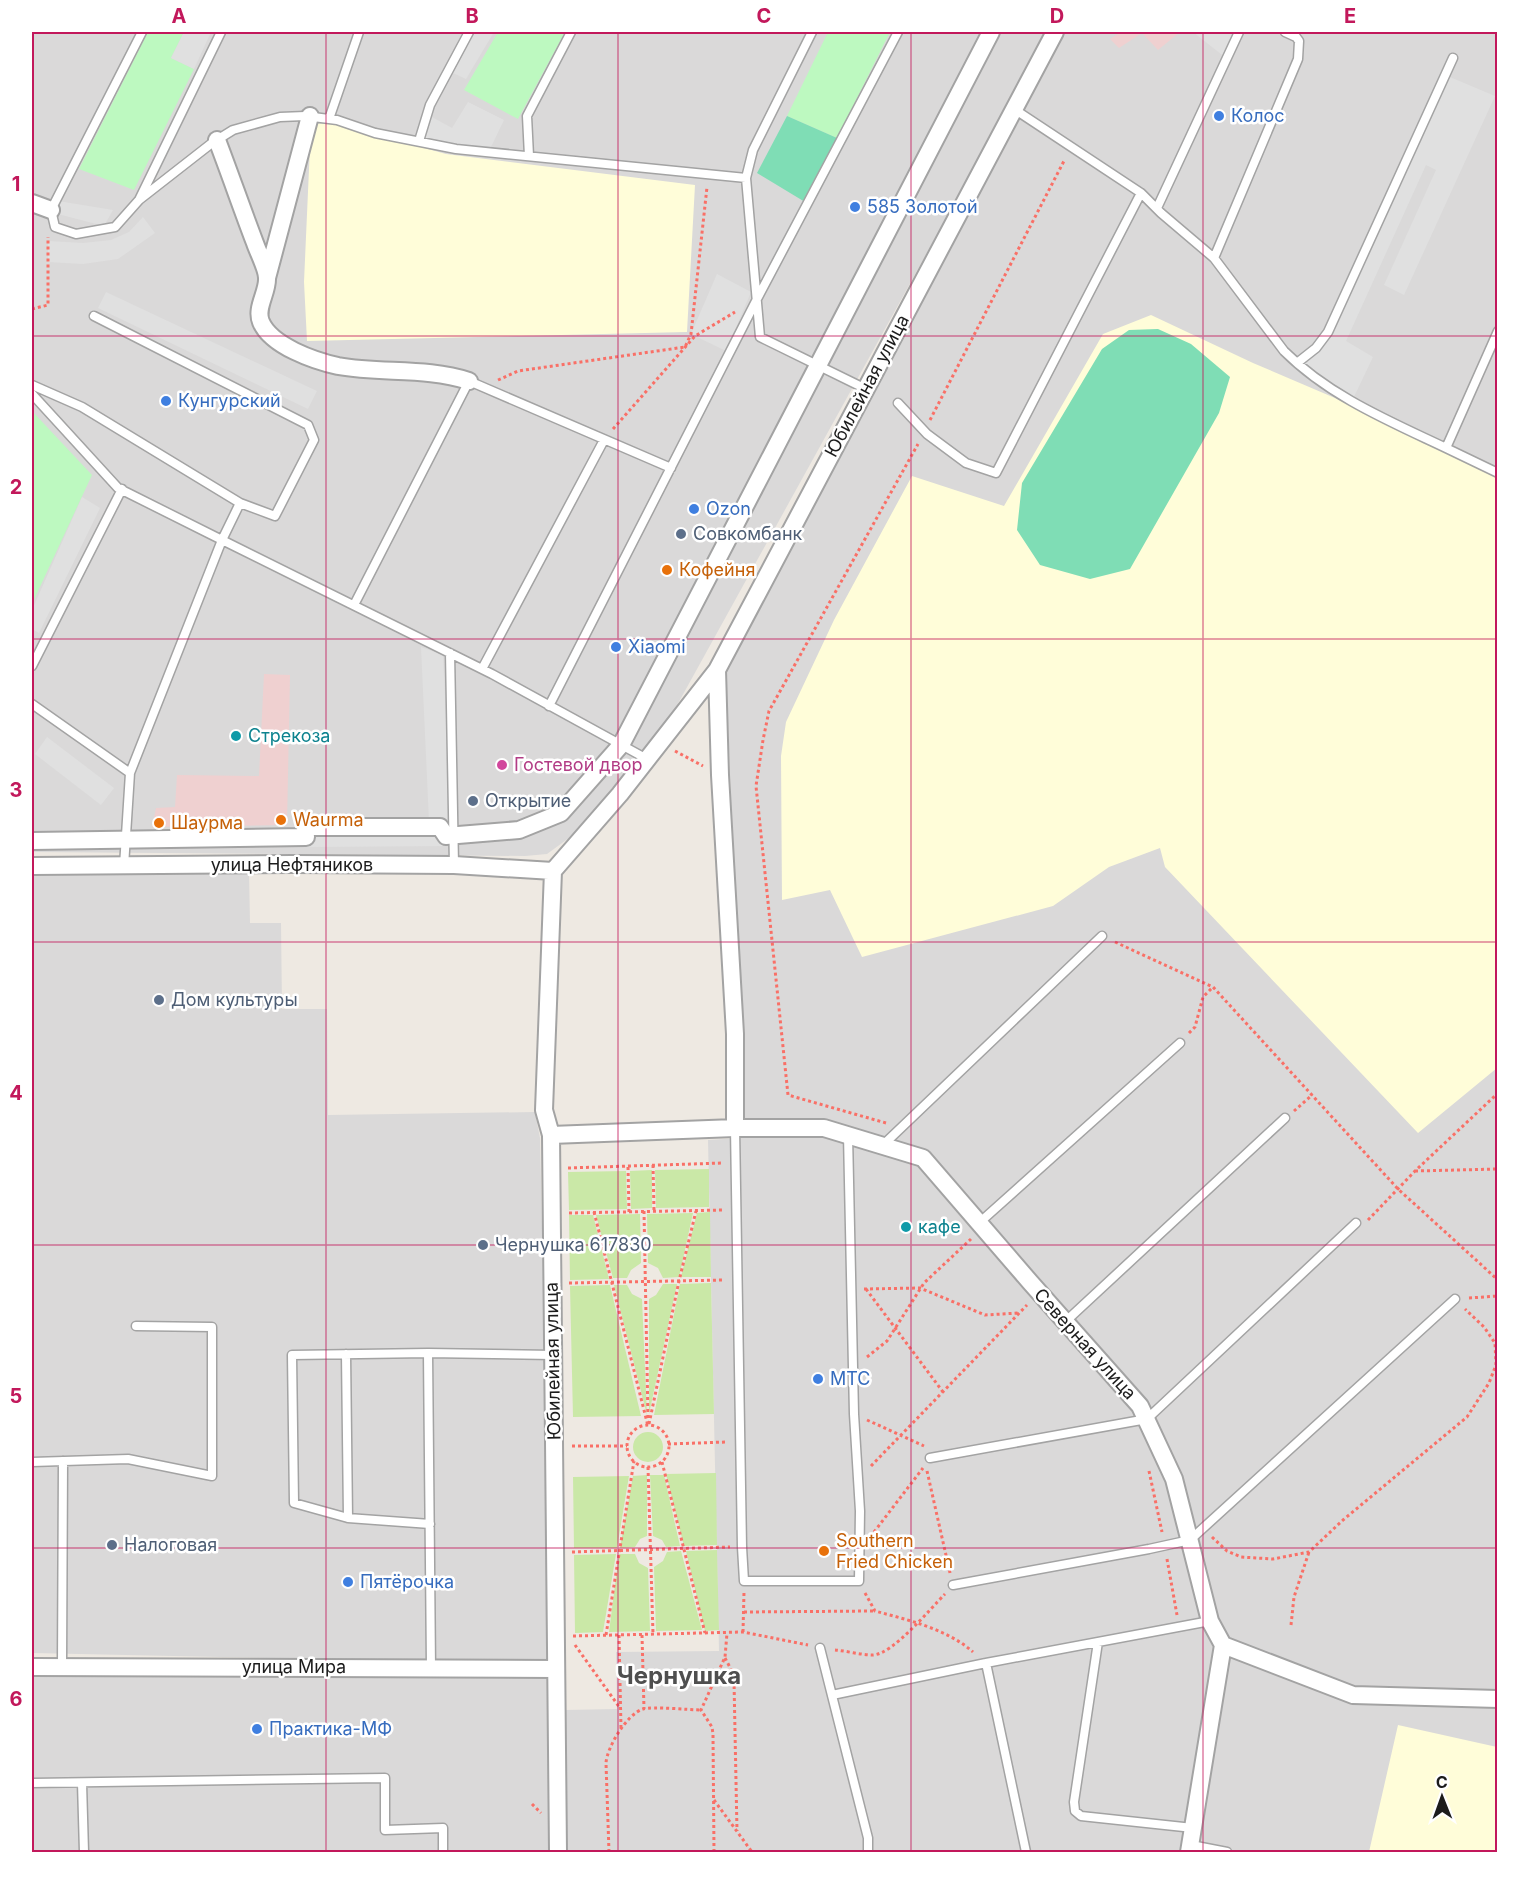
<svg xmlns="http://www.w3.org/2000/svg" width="1529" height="1884" viewBox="0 0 1529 1884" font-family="Inter,sans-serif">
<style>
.residential{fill:#dad9d9}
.commercial{fill:#efd0d0}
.education{fill:#fffdd9}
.grass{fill:#cae8a7}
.park{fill:#bdf9c0}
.pitch{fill:#7fddb5}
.parking{fill:#e0e0e0}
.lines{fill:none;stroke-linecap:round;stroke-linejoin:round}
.lane-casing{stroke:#a3a3a3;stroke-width:11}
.street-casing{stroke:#a3a3a3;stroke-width:20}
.path{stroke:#f97067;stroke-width:3;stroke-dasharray:3 3;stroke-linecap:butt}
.lane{stroke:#fff;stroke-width:8}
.street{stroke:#fff;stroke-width:16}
.grid{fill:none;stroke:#c2185b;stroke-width:1.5;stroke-opacity:0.55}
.shop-dot{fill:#3f7fe0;stroke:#fff;stroke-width:2}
.service-dot{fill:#5c6f8a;stroke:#fff;stroke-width:2}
.food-dot{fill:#e8710a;stroke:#fff;stroke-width:2}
.culture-dot{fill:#0f9aa8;stroke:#fff;stroke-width:2}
.hotel-dot{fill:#d1479c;stroke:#fff;stroke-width:2}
.labels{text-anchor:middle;stroke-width:5;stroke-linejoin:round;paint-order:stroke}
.shop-label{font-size:18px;fill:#366cbe;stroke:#fff;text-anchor:start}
.street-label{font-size:18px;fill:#1c1c1c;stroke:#fff}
.service-label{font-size:18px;fill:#4e5e75;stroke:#fff;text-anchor:start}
.food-label{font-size:18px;fill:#c56008;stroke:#fff;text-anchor:start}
.culture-label{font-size:18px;fill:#0d838f;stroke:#fff;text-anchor:start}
.hotel-label{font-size:18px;fill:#b23c85;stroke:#fff;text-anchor:start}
.district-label{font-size:24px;font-weight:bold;fill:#4f4f4f;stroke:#fff}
.neatline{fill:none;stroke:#c2185b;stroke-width:2}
.grid-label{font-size:20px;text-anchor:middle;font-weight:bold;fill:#c2185b}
</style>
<rect width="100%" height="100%" fill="#eee9e2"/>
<path class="residential" d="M32 32H1049L665 727 584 827 547 854 525 856 32 852Z
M1060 32H1497V1692L1353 1690 1227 1642 1216 1619 1145 1404 930 1153 825 1120 743 1121 726 669Z
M249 871 250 923H281L282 1009H327L328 1115 535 1112 540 1138 552 1664 32 1653V875Z
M823 1133 920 1163 1026 1291 1137 1408 1171 1480 1218 1646 1183 1852H566L565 1710 617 1709 616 1652 719 1651 708 1140Z
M1225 1649 1347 1701 1497 1704V1852H1193Z
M549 1676 551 1852H32V1677Z"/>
<path class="commercial" d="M1121 32H1180L1158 50 1142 33 1119 48 1110 39Z
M264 674 290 675 287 825 152 827 156 808 175 807 177 775 259 776Z"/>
<path class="education" d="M334 123 446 154 695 185 687 332 307 341 304 282 311 124Z
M1151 315 1253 363 1377 416 1497 473V1068L1418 1133 1165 867 1160 848 1109 867 1053 906 862 957 830 890 782 900 781 756 786 722 834 620 912 476 1004 506 1103 334Z
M1398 1725 1497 1747V1852H1369Z"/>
<path class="grass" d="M709 1169V1207L656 1208 655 1170Z
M652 1170V1208L631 1209 630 1171Z
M626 1171 627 1209 569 1210 568 1172Z
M710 1212 711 1277H681L697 1213Z
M693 1213 679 1277 663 1278 658 1268 648 1263 647 1214Z
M640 1214 641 1263 631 1270 627 1278H613L596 1215Z
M569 1215H593L609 1279 570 1280Z
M711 1283 714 1414 654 1415 680 1284Z
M663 1284H677L649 1414V1299L656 1295Z
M610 1285 641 1416 573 1417 570 1286Z
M614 1285H627L632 1294 642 1299 647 1415Z
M633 1447a15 15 0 1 1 30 0a15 15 0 1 1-30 0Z
M716 1473 717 1545 684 1546 666 1474Z
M647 1475V1536L640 1539 635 1547 620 1548 633 1476Z
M650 1475H664L680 1546 666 1547 662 1540 653 1536Z
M629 1476 617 1548H574L573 1477Z
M717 1550 719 1630 705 1631 686 1551Z
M681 1551 702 1630 656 1631 654 1567 663 1561 667 1552Z
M616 1554 603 1632 575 1633 574 1555Z
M619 1554H635L639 1563 648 1568 650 1631 609 1632Z"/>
<path class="park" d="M148 32H184L171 58 194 69 134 190 79 169Z
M498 32H565L518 119 464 90Z
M828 32H890L837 138 787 116Z
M32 411 92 475 32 604Z"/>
<path class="pitch" d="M787 116 837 138 805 202 757 173Z
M1158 329 1191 344 1230 377 1219 413 1130 569 1090 579 1040 565 1017 530 1022 483 1102 349 1129 330Z"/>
<path class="parking" d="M184 32H211L194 69 171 58Z
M475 32H494L466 79 453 73Z
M1193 32H1238L1226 58Z
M1445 75 1495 96 1404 295 1384 285 1436 170 1426 165 1346 341 1373 357 1352 401 1299 365 1328 332Z
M468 102 504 120 490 149 457 146 425 140 430 116 452 128Z
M58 201 113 210 104 226 54 213Z
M143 217 155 233 118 259 83 264 48 262V241L83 243 111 240 129 232Z
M717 274 751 292 726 351 691 334Z
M106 292 317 391 308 409 98 308Z
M82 497 100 508 39 633 32 629V610Z
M421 647 443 655 452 846 307 847V823L429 821Z
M47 737 114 788 101 805 35 754Z"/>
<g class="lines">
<g class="lane-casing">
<path id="lane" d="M142 32 51 210 55 227 76 234 115 227 139 200 221 32
M1014 109 1141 193 1161 213 1214 258 1284 351C1329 396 1389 421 1446 448L1498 331
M329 119 359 32
M419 141 430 105 469 32
M529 156 527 116 571 32
M746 178 753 150 812 32
M139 200 212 143 233 130 280 117 305 116 337 120 375 133 456 149 746 178 760 337 866 389
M1157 208 1239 32
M1214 258 1298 59 1299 41 1296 37 1285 32
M94 316 308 425 314 440 275 516 240 503
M1297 363 1316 348 1328 332 1453 58
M32 385 82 407 240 503 222 540 118 488 32 394
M898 403 927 434 966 463 996 473 1141 193
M1446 448 1498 473
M354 605 469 381 671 468
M450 653 454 865
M32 666 122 489
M482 669 604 440
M32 704 130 773
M549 706 757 299 898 32
M124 866 130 773 222 540 492 674 647 759
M735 1128 742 1547 744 1581H859L860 1511 854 1414 848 1135
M883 1145 1102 936
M979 1223 1180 1043
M1065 1322 1285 1118
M428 1353 431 1668
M346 1354 348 1518
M930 1458 1147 1419 1356 1223
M32 1462 128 1459 212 1476V1327L136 1326
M430 1524 348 1518 294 1503 292 1355 428 1353 553 1355
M953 1585 1149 1549 1190 1540 1455 1299
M1098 1642 1074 1802 1075 1811 1081 1816 1193 1828
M820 1648 868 1838V1852
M62 1667 63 1461
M832 1695 986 1663
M32 1783 385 1778V1830L443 1828V1852
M82 1783 84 1852
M1191 1845 1227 1852
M1026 1852 986 1663 1210 1621"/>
</g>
<g class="street-casing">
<path id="street" d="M217 140C230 174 242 209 255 243 258 252 267 269 267 278 268 292 255 308 261 322 271 346 315 361 338 366 382 374 426 367 469 381
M32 203 51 210
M267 278 310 116
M717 670 720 775 735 1034V1128
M32 841 306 837 305 827H440L446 836 519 830 561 813 621 745 991 32
M32 866 294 864 454 865 553 871
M553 871 544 1110 551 1135 558 1852
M553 871 620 794 717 670 1055 32
M551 1135 735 1128H824L923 1158 1030 1282 1140 1406 1174 1479 1210 1621 1223 1645 1189 1852
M1223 1645 1353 1695 1498 1699
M32 1667 556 1669"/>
</g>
<path class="path" d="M32 309 48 305V237
M498 380 518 371 685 347 691 334 707 187
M930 420 1065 159
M613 429 695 336 735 312
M675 751 703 766
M1115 942 1213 987 1398 1189 1498 1280
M1189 1033 1195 1027 1203 997 1213 987
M1294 1111 1312 1095
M886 1123 788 1095 756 786 763 740 769 711 918 444
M653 1165 654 1211
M628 1167 629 1212
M568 1168 723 1163
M1415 1171 1498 1169
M644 1211 648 1418
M594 1212 648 1426
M569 1213 724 1210
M1368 1220 1415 1171 1498 1093
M569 1283 724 1280
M864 1289 920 1288 985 1315 1019 1313
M866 1289 943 1392
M1469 1298 1498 1296
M867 1357 887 1341 924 1283 971 1239
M867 1420 924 1446
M649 1424 679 1281 696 1211
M627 1446a21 21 0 1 1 42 0a21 21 0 1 1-42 0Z
M668 1444 727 1442
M572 1446H627
M662 1462 705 1633
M871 1466 1027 1305
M648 1467 653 1634
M927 1471 950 1573
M1149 1471 1162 1532
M874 1532 923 1468
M1212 1537 1227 1551 1241 1557 1273 1559 1309 1552 1343 1520 1467 1417 1489 1383 1496 1365 1495 1343 1484 1327 1465 1309
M572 1552 730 1547
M1167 1559 1177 1615
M865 1593 875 1611C908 1620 947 1629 973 1652
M744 1612 874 1611
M1291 1625 1294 1597 1309 1552
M743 1632 744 1592
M606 1635 634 1461
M619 1635 621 1729
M642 1635 644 1709
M573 1636 743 1632 808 1645
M575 1645 620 1708
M835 1650C847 1651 861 1655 873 1655 893 1654 930 1609 945 1594
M725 1658 733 1673 734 1681 737 1831
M714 1800 752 1852
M532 1804 541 1813
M609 1852 606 1763C607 1747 627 1714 643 1709 652 1706 689 1710 701 1710
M714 1852 713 1734 712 1727 701 1710 725 1657 727 1633"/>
<use href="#lane" class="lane"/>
<use href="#street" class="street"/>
</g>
<path class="grid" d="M326 32V1852M618 32V1852M911 32V1852M1203 32V1852M32 336H1498M32 639H1498M32 942H1498M32 1245H1498M32 1548H1498"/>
<g class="shop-dot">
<circle cx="1219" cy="116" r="6"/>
<circle cx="855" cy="207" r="6"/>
<circle cx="166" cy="401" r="6"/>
<circle cx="694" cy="509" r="6"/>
<circle cx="616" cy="647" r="6"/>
<circle cx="818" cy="1379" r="6"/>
<circle cx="348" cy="1582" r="6"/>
<circle cx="257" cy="1729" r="6"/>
</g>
<g class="service-dot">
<circle cx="681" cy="534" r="6"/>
<circle cx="473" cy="801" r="6"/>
<circle cx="159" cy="1000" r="6"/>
<circle cx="483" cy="1245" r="6"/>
<circle cx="112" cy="1545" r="6"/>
</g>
<g class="food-dot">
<circle cx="667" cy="570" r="6"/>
<circle cx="281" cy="820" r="6"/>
<circle cx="159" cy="823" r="6"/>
<circle cx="824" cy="1551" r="6"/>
</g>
<g class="culture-dot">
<circle cx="236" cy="736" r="6"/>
<circle cx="906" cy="1227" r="6"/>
</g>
<circle class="hotel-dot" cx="502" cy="765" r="6"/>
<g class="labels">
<g class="shop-label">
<text x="1231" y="122">Колос</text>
<text x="867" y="213">585 Золотой</text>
<text x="178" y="407">Кунгурский</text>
<text x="706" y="515">Ozon</text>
<text x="628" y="653">Xiaomi</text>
<text x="830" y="1385">МТС</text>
<text x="360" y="1588">Пятёрочка</text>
<text x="269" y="1735">Практика-МФ</text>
</g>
<g class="street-label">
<text transform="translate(867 386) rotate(-62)" y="6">Юбилейная улица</text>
<text x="292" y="871">улица Нефтяников</text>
<text transform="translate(1085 1344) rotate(48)" y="6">Северная улица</text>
<text transform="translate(553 1361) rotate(-91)" y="6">Юбилейная улица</text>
<text x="294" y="1673">улица Мира</text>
</g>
<g class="service-label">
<text x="693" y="540">Совкомбанк</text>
<text x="485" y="807">Открытие</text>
<text x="171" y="1006">Дом культуры</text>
<text x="495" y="1251">Чернушка 617830</text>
<text x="124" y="1551">Налоговая</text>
</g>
<g class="food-label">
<text x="679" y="576">Кофейня</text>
<text x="293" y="826">Waurma</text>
<text x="171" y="829">Шаурма</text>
<text x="836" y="1547">Southern<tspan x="836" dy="21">Fried Chicken</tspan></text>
</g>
<g class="culture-label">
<text x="248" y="742">Стрекоза</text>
<text x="918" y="1233">кафе</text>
</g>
<g class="hotel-label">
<text x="514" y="771">Гостевой двор</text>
</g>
<g class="district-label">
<text x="679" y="1684">Чернушка</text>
</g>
</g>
<rect width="1529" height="1884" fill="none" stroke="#ffffff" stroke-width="66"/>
<g transform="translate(1442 1797) rotate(359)" stroke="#ffffff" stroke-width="4.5" paint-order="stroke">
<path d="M0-4.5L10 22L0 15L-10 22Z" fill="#1c1c1c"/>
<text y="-9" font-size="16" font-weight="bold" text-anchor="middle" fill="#1c1c1c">С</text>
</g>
<rect x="33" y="33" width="1463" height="1818" class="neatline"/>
<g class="grid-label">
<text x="179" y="23">A</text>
<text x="472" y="23">B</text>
<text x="764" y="23">C</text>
<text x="1057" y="23">D</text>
<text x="1350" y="23">E</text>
<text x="16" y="191">1</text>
<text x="16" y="494">2</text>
<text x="16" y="797">3</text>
<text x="16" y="1100">4</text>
<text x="16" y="1403">5</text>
<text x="16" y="1706">6</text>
</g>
</svg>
